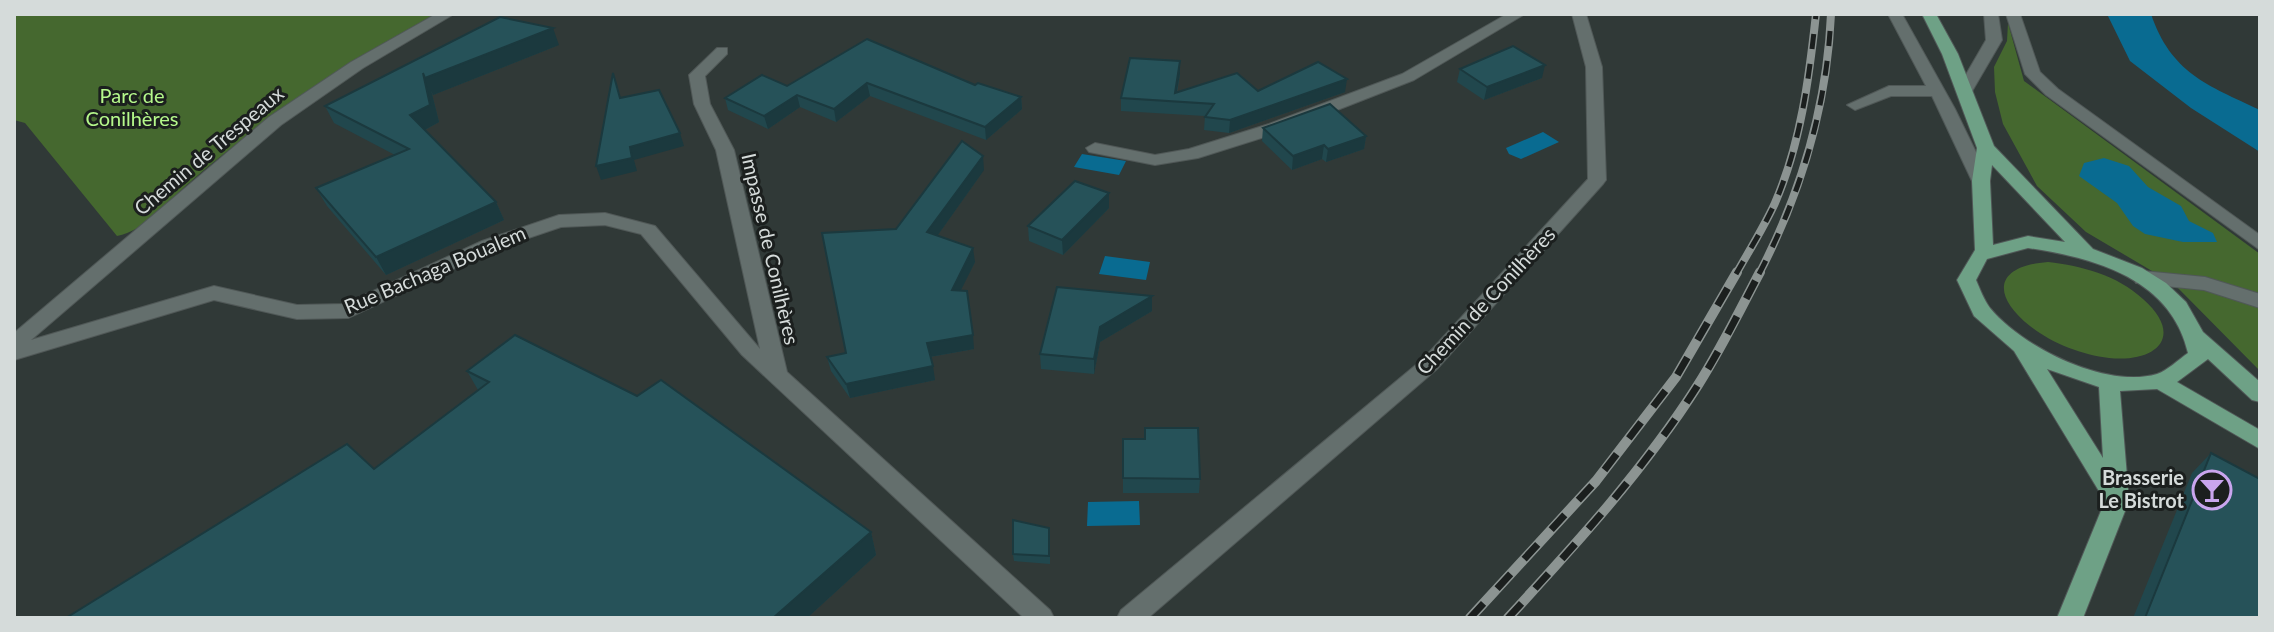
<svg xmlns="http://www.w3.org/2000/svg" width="2274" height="632" viewBox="0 0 2274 632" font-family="Lato,sans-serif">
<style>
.green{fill:#45682f}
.water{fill:#096b91}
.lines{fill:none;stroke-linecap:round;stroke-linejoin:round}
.minor-casing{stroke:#505857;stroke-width:2}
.major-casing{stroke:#505857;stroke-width:2}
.minor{fill:#646f6d;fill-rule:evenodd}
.major{fill:#6ea186;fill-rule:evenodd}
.rail-far1-casing{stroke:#8c9492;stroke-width:8}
.rail-casing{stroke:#8c9492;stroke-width:10}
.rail-far1{stroke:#1b1f1e;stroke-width:5;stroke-dasharray:15;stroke-linecap:butt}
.rail{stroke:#1b1f1e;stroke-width:7;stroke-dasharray:20;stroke-linecap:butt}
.wall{fill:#21474d}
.shaded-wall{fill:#1b393e}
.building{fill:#265259;stroke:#1b393e;stroke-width:2}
.labels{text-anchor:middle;stroke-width:6;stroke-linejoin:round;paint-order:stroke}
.park-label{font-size:20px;fill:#b5f88b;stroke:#1b1f1e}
.street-label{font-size:20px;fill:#d5dbda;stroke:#1b1f1e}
.poi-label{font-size:20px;font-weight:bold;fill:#d5dbda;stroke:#1b1f1e;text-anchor:end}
</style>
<rect width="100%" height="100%" fill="#303937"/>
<path class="green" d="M14 14H438C353 66 264 116 189 183 168 201 145 231 117 236L25 123 14 120Z
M2008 23 2024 81 2260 254V371L2174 284 2086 232 2037 186 2003 124 1995 92 1994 67 2007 41Z
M2048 262C2082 266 2117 275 2143 299 2186 337 2155 363 2109 358 2082 355 2051 343 2030 326 1990 294 1996 266 2048 262Z"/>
<path class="water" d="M2107 14H2151C2171 73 2207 85 2260 110V152L2191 108 2130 61Z
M1543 132 1559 142 1521 159 1509 154 1506 148Z
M1082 154 1126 161 1119 175 1074 167Z
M2104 158 2129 166 2148 187 2181 206 2189 221 2213 233 2217 242H2183L2145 234 2133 226 2117 203 2079 176 2084 163Z
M1105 256 1150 262 1146 280 1099 274Z
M1139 501 1140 525 1087 526 1088 502Z"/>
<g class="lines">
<g class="minor-casing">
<path id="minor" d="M436 14H454L363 68 281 125 31 340 214 286 297 305 345 304 482 241 559 215 605 213 655 226 760 349 716 150 694 104 689 75 717 48H727V54L705 76 710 104 734 150 787 372 1050 610 1054 618H1024L742 355 641 234 605 225 561 227 496 249 348 318 297 319 214 300 14 360V333L269 117 351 62Z
M1507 14H1525L1414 80 1281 132 1198 158 1155 165 1089 152 1086 148 1095 143 1155 155 1189 149 1269 124 1402 74Z
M1572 14H1586L1602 67 1606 180 1603 184 1437 369 1148 618H1117L1121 610 1423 359 1588 179 1586 67Z
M1888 14H1902L1955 109 1990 181 1987 185 1981 186 1972 181 1932 96H1891L1855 110 1847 105 1889 86H1926Z
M1984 14H1998L2002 40 1971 93H1959L1957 90 1986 40Z
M2006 14H2020L2040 72 2058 89 2260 235V250L2046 95 2025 74Z
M2143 271 2205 277 2260 294V308L2204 290 2136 283 2133 278Z"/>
</g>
<g class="major-casing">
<path id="major" d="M1922 14H1936L1958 54 1994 146 2093 249 2142 268 2166 283 2186 302 2203 332 2260 382V402L2252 400 2208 359 2177 382 2260 430V449L2157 389 2120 391 2129 501 2083 618H2057L2105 501 2014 351 1974 316 1957 280 1975 250 1972 181 1977 148 1942 54ZM1992 165 2065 242 2028 236 1993 245 1990 181ZM2028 248C2096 258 2171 279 2188 353 2179 359 2167 371 2157 374 2106 389 2022 347 1990 308 1984 300 1980 289 1976 280L1987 259ZM2047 369 2099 387 2103 458Z"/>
</g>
<use href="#minor" class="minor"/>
<use href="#major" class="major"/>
<g class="rail-far1-casing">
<path id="rail-far1" d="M1736 274C1749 251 1764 227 1775 203 1801 143 1809 78 1816 14
M1759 274C1802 191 1827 107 1831 14"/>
</g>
<g class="rail-casing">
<path id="rail" d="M1470 618 1596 481 1676 377 1737 272
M1508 618C1576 544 1644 470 1698 385 1721 349 1740 310 1760 272"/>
</g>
<use href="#rail-far1" class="rail-far1"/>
<use href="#rail" class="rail"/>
</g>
<path class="wall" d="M867 39 975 85 1021 97 1022 109 986 140 870 96 836 122 800 107 768 129 728 110 725 98 787 86Z
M559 45 433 95 431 90 439 122 425 130 496 202 504 220 386 275 327 206 316 188 395 155 334 123 325 106Z
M1460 69 1542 78 1484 100 1457 82Z
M1180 74 1177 93 1258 91 1345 92 1229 133 1204 130 1205 116 1121 111V98Z
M1263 128 1366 136 1364 149 1326 162 1322 159 1292 170 1262 141Z
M984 170 937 236 975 262 960 291 974 349 930 357 935 380 850 398 831 371 827 357 846 353Z
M1109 193V208L1063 255 1029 241 1028 226Z
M1152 296V311L1100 342 1094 374 1041 369 1040 354Z
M467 371 871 532 876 555 807 618H66L374 469 478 390Z
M1123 439 1200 479 1199 493H1123Z
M2211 453 2260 618H2133L2192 473Z
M1050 536V564L1014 561 1013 554Z"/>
<path class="shaded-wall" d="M553 28 559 45 433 95 431 90 439 122 419 133 410 115 423 73Z
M1180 61V74L1175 101V93Z
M1545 65 1542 78 1484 100 1487 87Z
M1347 79 1345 92 1229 133 1230 120Z
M867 83 870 96 836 122 834 109Z
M797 95 800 107 768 129 764 116Z
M1021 97 1022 109 986 140 985 127Z
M680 133 684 146 634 160 637 171 601 180 596 166 630 147Z
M1366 136 1364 149 1326 162 1328 149Z
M1324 145 1322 159 1292 170 1293 156Z
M983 156 984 170 930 246 927 232Z
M1109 193V208L1063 255 1062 240Z
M496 202 504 220 386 275 376 257Z
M973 248 975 262 954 304 952 290Z
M1152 296V311L1100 342 1094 374V359L1100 327Z
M973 335 974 349 929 357 927 343Z
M933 366 935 380 850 398 846 384Z
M871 532 876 555 807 618H773Z"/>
<path class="building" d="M500 17 553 28 425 78 423 73 430 105 410 115 496 202 376 257 316 188 409 149 325 106Z
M867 39 975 85 978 83 1021 97 985 127 867 83 834 109 797 95 764 116 725 98 762 75 787 86Z
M1513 46 1545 65 1487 87 1460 69Z
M1130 58 1180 61 1175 93 1237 73 1258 91 1318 62 1347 79 1230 120 1205 117 1214 104 1121 98Z
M613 73 620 98 659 90 680 133 630 147 632 158 596 166Z
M1330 104 1366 136 1328 149 1324 145 1293 156 1263 128Z
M962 141 983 156 927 232 973 248 952 290 967 291 973 335 927 343 933 366 846 384 827 357 846 353 822 233 896 229Z
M1075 181 1109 193 1062 240 1028 226Z
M1057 287 1152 296 1100 327 1094 359 1040 354Z
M515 335 637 396 661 380 871 532 773 618H66L347 444 374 469 489 382 467 371Z
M1145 428H1198L1200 479 1123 478V439H1145Z
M2211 453 2260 479V618H2145Z
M1013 520 1049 528V556L1013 554Z"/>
<defs>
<g id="bar-ring" transform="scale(2)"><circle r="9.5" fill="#1b1f1e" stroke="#c9a5ee" stroke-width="1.5"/><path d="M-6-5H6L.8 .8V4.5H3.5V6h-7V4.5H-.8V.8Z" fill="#c9a5ee"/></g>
</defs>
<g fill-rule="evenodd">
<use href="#bar-ring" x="2212" y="490"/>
</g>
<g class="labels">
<g class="park-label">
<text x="132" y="103">Parc de<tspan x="132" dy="23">Conilhères</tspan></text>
</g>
<g class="street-label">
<text transform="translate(209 151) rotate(-40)" y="7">Chemin de Trespeaux</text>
<text transform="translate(770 249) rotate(77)" y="7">Impasse de Conilhères</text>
<text transform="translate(435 270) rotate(-23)" y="7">Rue Bachaga Boualem</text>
<text transform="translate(1486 301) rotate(-47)" y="7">Chemin de Conilhères</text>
</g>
<g class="poi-label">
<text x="2184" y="485">Brasserie<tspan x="2184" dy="23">Le Bistrot</tspan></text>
</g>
</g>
<rect width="2274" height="632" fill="none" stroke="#d5dbda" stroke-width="32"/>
</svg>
